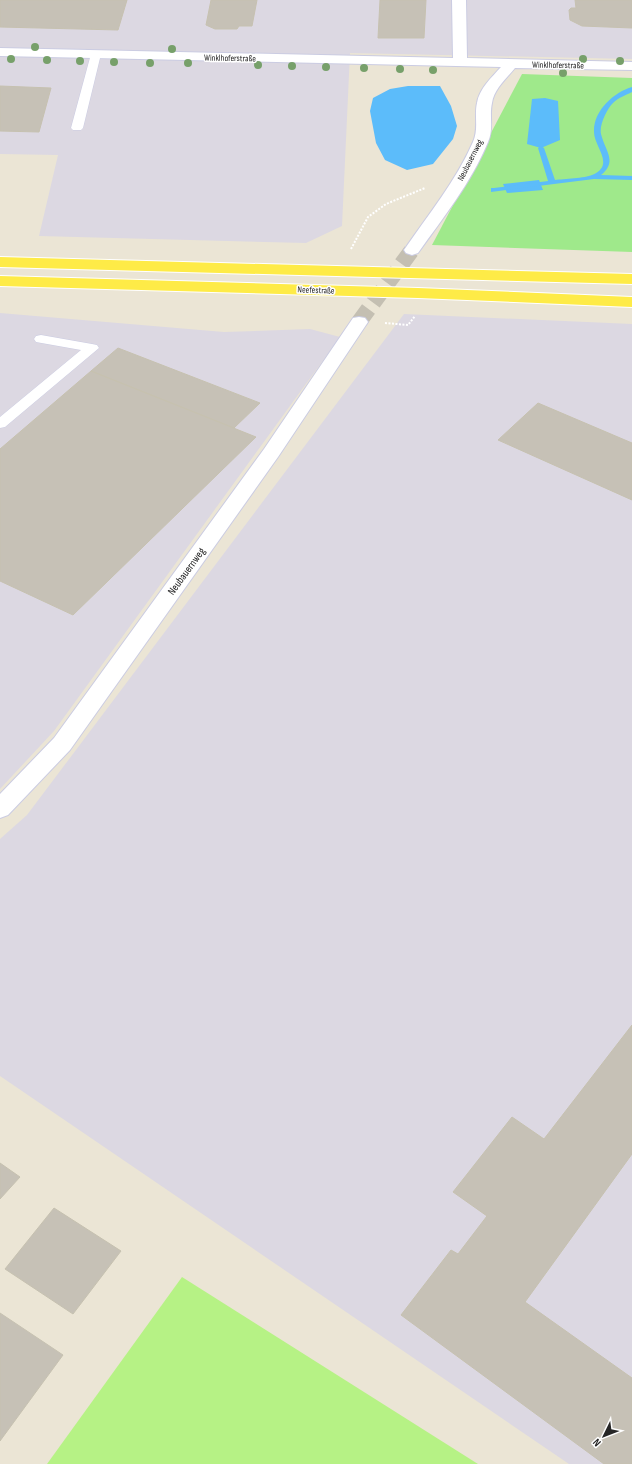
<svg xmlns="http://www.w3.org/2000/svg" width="632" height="1464" viewBox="0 0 632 1464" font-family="'Sofia Sans Condensed',sans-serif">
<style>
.industrial{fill:#dcd8e2}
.green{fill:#9fe98b}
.pitch{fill:#b6f285}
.water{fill:#5cbcfa}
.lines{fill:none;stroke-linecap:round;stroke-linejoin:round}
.stream{fill:#5cbcfa;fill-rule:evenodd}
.building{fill:#c6c1b6;stroke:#c6c1b0}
.street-tunnel{stroke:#c4bfb2;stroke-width:16;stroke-dasharray:16 8;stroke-linecap:butt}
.lane-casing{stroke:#cbcce2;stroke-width:1}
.street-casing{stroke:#cbcce2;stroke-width:2}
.primary-casing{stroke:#fff;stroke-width:2}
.path{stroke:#fff;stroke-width:2;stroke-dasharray:2 1.5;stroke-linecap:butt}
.lane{fill:#fff;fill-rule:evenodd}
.street{fill:#fff;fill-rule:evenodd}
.primary{fill:#feeb47;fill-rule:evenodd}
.tree{fill:#77a06a}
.labels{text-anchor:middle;stroke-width:3;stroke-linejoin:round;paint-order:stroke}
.far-street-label{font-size:9px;fill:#262626;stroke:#fff}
.street-label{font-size:11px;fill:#262626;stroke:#fff}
</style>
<rect width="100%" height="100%" fill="#ebe5d5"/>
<path class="industrial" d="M0 0H632V59L350 53 342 226 306 243 39 236 58 155 0 154Z
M0 313 224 332 310 329 340 337 54 731 0 789Z
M404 314 632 324V1464H569L0 1076V839L27 815Z"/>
<path class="green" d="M522 74 632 78V252L432 245Z"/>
<path class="pitch" d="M182 1277 478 1464H47Z"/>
<path class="water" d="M408 86H440L451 106 457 126 453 139 433 164 407 170 385 160 376 143 370 111 373 98 390 89Z
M545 98 558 101 560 140 541 148 527 144 532 99Z
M539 180 543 190 507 193 503 184Z"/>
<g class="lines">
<path class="stream" d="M632 87V92C626 95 618 98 613 103 607 109 599 125 601 134 605 151 618 161 601 175L632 176V180L594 179 491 192V188H494L548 181 538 148 541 146 544 148 555 180C564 179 585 178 592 175 616 165 594 147 594 132 593 111 614 92 632 87Z"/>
</g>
<path class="building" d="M0 0H127L118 30 0 27Z
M211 0H257L252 26H239L237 29H215L206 25Z
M380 0H426L424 38H378Z
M575 0H632V28L582 26 570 20 569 10 571 8H576Z
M0 86 51 88 39 132 0 131Z
M118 348 260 403 234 428 91 371Z
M91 371 256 437 73 615 0 581V449Z
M538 403 632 443V500L498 440Z
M632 1025V1154L525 1302 632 1378V1464H604L401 1315 451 1250 458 1254 487 1216 453 1192 512 1117 544 1139Z
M0 1163 20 1177 0 1199Z
M54 1208 121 1251 73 1314 5 1269Z
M0 1313 63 1355 0 1441Z"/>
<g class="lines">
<path class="street-tunnel" d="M359 322 412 250"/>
<g class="lane-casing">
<path id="lane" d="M96 51 101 54 83 128 81 130H73L71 128 91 54Z
M41 335 92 344 97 345 99 348 5 427 0 428V417L81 350 36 342 34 339 36 336Z"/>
</g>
<g class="street-casing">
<path id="street" d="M452 0H466L467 58 632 62V70L515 68C507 78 494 89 492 103 489 116 494 129 488 142 471 183 443 218 418 253L412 255 406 253 404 250C428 215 456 181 473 142 479 129 474 116 477 103 479 89 492 77 501 67L0 56V48L453 58Z
M359 317 365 318 368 322 278 457 70 750 8 815 0 818V794L54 738 264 449 353 318Z"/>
</g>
<g class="primary-casing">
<path id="primary" d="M0 257 632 274V284L0 267Z
M0 276 418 288 632 297V307L418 298 0 286Z"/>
</g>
<path class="path" d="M351 249 368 217 386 204 425 188
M385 323 408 325 415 316"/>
<use href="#lane" class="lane"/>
<use href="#street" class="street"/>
<use href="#primary" class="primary"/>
</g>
<g class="tree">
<circle cx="35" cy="47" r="4"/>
<circle cx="172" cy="49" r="4"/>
<circle cx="11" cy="59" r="4"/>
<circle cx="583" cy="59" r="4"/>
<circle cx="47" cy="60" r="4"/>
<circle cx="80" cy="61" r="4"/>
<circle cx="620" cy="61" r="4"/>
<circle cx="114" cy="62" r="4"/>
<circle cx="150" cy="63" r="4"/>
<circle cx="188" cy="63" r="4"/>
<circle cx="258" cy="65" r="4"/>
<circle cx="292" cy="66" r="4"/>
<circle cx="326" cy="67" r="4"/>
<circle cx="364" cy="68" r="4"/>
<circle cx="400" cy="69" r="4"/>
<circle cx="433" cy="70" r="4"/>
<circle cx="563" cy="73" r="4"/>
</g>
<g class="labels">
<g class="far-street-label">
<text transform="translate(230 58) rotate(1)" y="3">Winklhoferstraße</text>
<text transform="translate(558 65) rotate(1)" y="3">Winklhoferstraße</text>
<text transform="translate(470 160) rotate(-63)" y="3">Neubauernweg</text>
<text transform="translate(316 290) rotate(2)" y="3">Neefestraße</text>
</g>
<g class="street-label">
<text transform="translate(186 571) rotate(-54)" y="4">Neubauernweg</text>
</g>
</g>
<g transform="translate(604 1436) rotate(227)" stroke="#ffffff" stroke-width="3" paint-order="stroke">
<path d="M0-3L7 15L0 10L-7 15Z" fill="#262626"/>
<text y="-6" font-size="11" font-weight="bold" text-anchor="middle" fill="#262626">N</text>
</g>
</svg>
